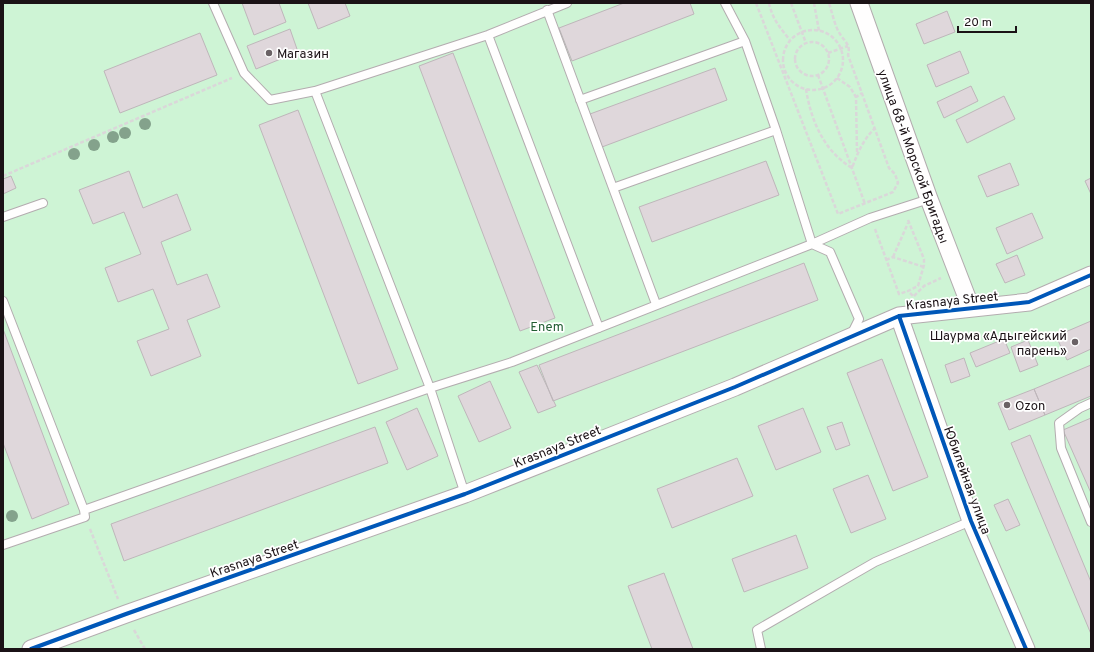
<svg xmlns="http://www.w3.org/2000/svg" width="1094" height="652" viewBox="0 0 1094 652" font-family="Overpass,sans-serif">
<style>
.green{fill:#cef4d5}
.building{fill:#dfd7db;stroke:#beb6ba}
.lines{fill:none;stroke-linecap:round;stroke-linejoin:round}
.service-casing{stroke:#b3acaf;stroke-width:10}
.minor-casing{stroke:#b3acaf;stroke-width:19}
.path{stroke:#dad7d9;stroke-width:2.5;stroke-dasharray:4 2;stroke-linecap:butt}
.service{stroke:#fffefe;stroke-width:8}
.minor{stroke:#fffefe;stroke-width:17}
.cycleway-casing{stroke:#fff;stroke-width:6}
.cycleway{stroke:#0057b8;stroke-width:4}
.tree{fill:#84a28c}
.poi-dot{fill:#6a6265;stroke:#fff;stroke-width:1.5}
.labels{text-anchor:middle;stroke-width:3.5;stroke-linejoin:round;paint-order:stroke}
.poi-label{font-size:13px;fill:#1b1216;stroke:#fff;text-anchor:start}
.street-label{font-size:13px;fill:#1b1216;stroke:#fff}
.park-label{font-size:13px;fill:#225e33;stroke:#fff}
</style>
<rect width="100%" height="100%" fill="#fcf6f9"/>
<path class="green" d="M3 3H1091V649H3Z"/>
<path class="building" d="M242 3H279L286 22 254 35Z
M308 3H345L350 16 318 29Z
M624 3H690L694 14 572 61 559 28Z
M947 11 955 32 924 44 916 24Z
M290 29 298 52 256 69 247 46Z
M200 33 217 75 120 113 104 71Z
M960 51 969 73 936 87 927 65Z
M453 53 555 318 520 331 419 66Z
M715 68 727 100 602 147 590 114Z
M971 86 978 101 944 118 937 102Z
M1004 96 1015 119 967 143 956 120Z
M298 110 398 369 358 384 259 125Z
M766 161 779 195 652 242 639 207Z
M1010 163 1019 185 987 197 978 176Z
M129 171 143 208 177 194 191 230 161 242 177 285 207 274 220 307 187 320 201 356 151 376 137 341 169 329 153 289 118 302 105 268 141 254 124 212 93 224 79 190Z
M11 176 16 188 3 194V179Z
M1091 178V194L1085 181Z
M1032 213 1043 238 1007 254 996 228Z
M1017 255 1025 275 1005 283 996 264Z
M804 263 818 300 553 401 539 365Z
M1091 321V349L1067 360 1056 336Z
M3 329 69 504 32 519 3 443Z
M1004 339 1010 353 976 367 970 353Z
M1028 340 1038 365 1020 372 1011 347Z
M964 358 970 376 951 383 945 365Z
M882 359 928 477 893 491 847 373Z
M537 365 556 406 538 413 519 372Z
M1091 365V396L1045 415 1034 389Z
M490 381 511 428 479 442 458 396Z
M1034 389 1045 415 1009 430 998 403Z
M417 408 438 456 407 470 386 422Z
M803 408 821 452 776 470 758 426Z
M1091 418V493L1063 430Z
M842 422 850 445 836 450 827 427Z
M375 427 388 463 124 561 111 524Z
M1030 435 1091 582V634L1011 443Z
M737 458 753 496 672 528 657 489Z
M868 475 886 519 851 533 833 489Z
M1008 499 1020 525 1006 531 994 505Z
M796 535 808 568 744 592 732 559Z
M664 573 693 649H652L628 586Z"/>
<g class="lines">
<g class="service-casing">
<path id="service" d="M213 3 244 73 270 100 315 91 430 388 465 494
M725 3 745 41 776 130 812 244 830 252 859 319 851 335
M547 10 656 304
M488 35 599 328
M315 91 488 35 567 3
M580 100 745 41
M613 188 776 130
M3 217 43 203
M3 301 84 510 85 517 3 545
M1091 403 1080 408 1059 423 1061 448 1091 522
M84 510 430 388 512 362 812 244 870 218 929 199
M761 649 757 630 875 562 971 521"/>
</g>
<g class="minor-casing">
<path id="minor" d="M859 3 929 199 971 308
M899 316 971 521 1026 649
M31 649 126 614 465 494 735 387 899 316 1029 302 1091 275"/>
</g>
<path class="path" d="M756 3 838 214 893 192 898 183 895 174 889 168 848 55C851 45 845 42 840 34 835 27 832 12 829 3
M769 3C772 18 780 28 790 40
M791 3 806 43
M814 3 819 31
M783 60a30 30 0 1 1 60 0a30 30 0 1 1-60 0Z
M795 59a17 17 0 1 1 34 0a17 17 0 1 1-34 0Z
M828 53 848 46
M818 75 865 204
M837 78 850 87 856 97
M806 89C811 121 824 151 852 168 858 152 863 140 875 128
M857 152 856 97 862 93
M3 176 232 78
M908 220 924 259V265L918 286 908 291 913 296
M875 229 899 294 908 291
M893 257 908 223
M886 260 893 257 924 267
M914 296 924 286 941 278
M90 529 118 599
M134 630 145 649"/>
<use href="#service" class="service"/>
<use href="#minor" class="minor"/>
<g class="cycleway-casing">
<path id="cycleway" d="M899 316 971 521 1026 649
M31 649 126 614 465 494 735 387 899 316 1029 302 1091 275"/>
</g>
<use href="#cycleway" class="cycleway"/>
</g>
<g class="tree">
<circle cx="145" cy="124" r="6"/>
<circle cx="125" cy="133" r="6"/>
<circle cx="113" cy="137" r="6"/>
<circle cx="94" cy="145" r="6"/>
<circle cx="74" cy="154" r="6"/>
<circle cx="12" cy="516" r="6"/>
</g>
<g class="poi-dot">
<circle cx="269" cy="53" r="4"/>
<circle cx="1075" cy="342" r="4"/>
<circle cx="1007" cy="405" r="4"/>
</g>
<g class="labels">
<g class="poi-label">
<text x="277" y="58">Магазин</text>
<text x="1067" y="340" text-anchor="end">Шаурма «Адыгейский<tspan x="1067" dy="15">парень»</tspan></text>
<text x="1015" y="410">Ozon</text>
</g>
<g class="street-label">
<text transform="translate(914 156) rotate(70)" y="5">улица 68-й Морской Бригады</text>
<text transform="translate(952 300) rotate(-6)" y="5">Krasnaya Street</text>
<text transform="translate(557 446) rotate(-22)" y="5">Krasnaya Street</text>
<text transform="translate(968 480) rotate(70)" y="5">Юбилейная улица</text>
<text transform="translate(254 558) rotate(-19)" y="5">Krasnaya Street</text>
</g>
<g class="park-label">
<text x="547" y="331">Enem</text>
</g>
</g>
<rect width="1094" height="652" fill="none" stroke="#1b1216" stroke-width="8"/>
<path d="M958 26v6h58v-6" fill="none" stroke="#1b1216" stroke-width="2"/>
<text x="964" y="26" font-size="12" fill="#1b1216" stroke="#ffffff" stroke-width="3" paint-order="stroke">20 m</text>
</svg>
